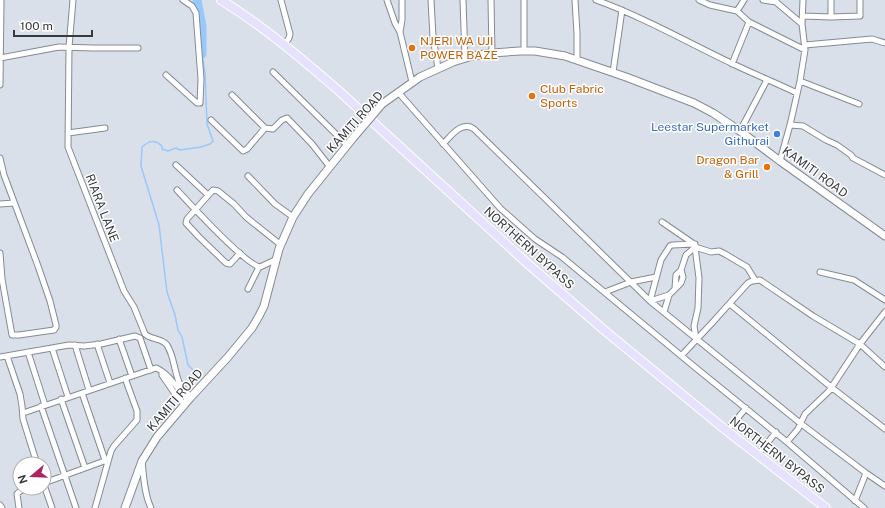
<svg xmlns="http://www.w3.org/2000/svg" width="885" height="508" viewBox="0 0 885 508" font-family="'Public Sans',sans-serif">
<style>
.lines{fill:none;stroke-linecap:round;stroke-linejoin:round}
.stream{stroke:#97c9fd;stroke-width:1.5}
.river{stroke:#97c9fd;stroke-width:9}
.street-casing{stroke:#858b93;stroke-width:7}
.secondary-casing{stroke:#858b93;stroke-width:9}
.primary-casing{stroke:#fff;stroke-width:10}
.street{stroke:#fff;stroke-width:5}
.secondary{stroke:#fff;stroke-width:7}
.primary{stroke:#e6e2fd;stroke-width:8}
.secondary-bridge-casing{stroke:#858b93;stroke-width:9;stroke-linecap:butt}
.secondary-bridge{stroke:#fff;stroke-width:7}
.food-dot{fill:#e8710a;stroke:#fff;stroke-width:1.5}
.shop-dot{fill:#3f7fe0;stroke:#fff;stroke-width:1.5}
.labels{text-anchor:middle;stroke-width:3;stroke-linejoin:round;paint-order:stroke}
.food-label{font-size:12px;fill:#c56008;stroke:#fff;text-anchor:start}
.street-label{font-size:12px;fill:#383a3e;stroke:#fff}
.shop-label{font-size:12px;fill:#366cbe;stroke:#fff;text-anchor:end}
</style>
<rect width="100%" height="100%" fill="#dae0e9"/>
<g class="lines">
<path class="stream" d="M198 382 195 372 188 365 182 337 178 330 175 315 167 292 159 225 141 166 142 147C149 141 154 139 162 146V149L168 151 176 148 180 150 201 147 210 144 213 141 207 124 205 73 202 54"/>
<path class="river" d="M197 0 202 26V54"/>
<g class="street-casing">
<path id="street" d="M73 0 69 47 68 147 124 291 134 307 145 334C151 340 162 338 167 345 174 356 174 370 179 382 182 388 186 392 191 397
M281 0 290 34 289 38 284 45
M387 0 395 23 400 32 412 82
M431 0 433 37 438 68
M463 0 465 58
M491 0 492 53
M524 0V51
M575 0 577 33V59
M596 0C643 17 687 42 733 64 754 74 776 83 797 93
M699 0 710 5 737 11 749 22 805 50
M763 0 776 2
M776 0V2L802 24
M831 0V17
M737 11 744 0
M803 16 831 17 860 16V0
M400 32 402 20V0
M805 45 872 39 885 43
M0 58 59 47 93 48H138
M732 64 749 22
M273 72 347 145
M613 72 622 10
M166 75 197 103H200L201 79 196 13 192 6 183 0
M800 81 859 104
M0 85 1 0
M398 92 500 208 535 239 562 257 696 368 787 442 864 508
M232 95 265 128 273 129 282 120 287 118 312 144 330 167
M211 120 243 151 247 149 265 128
M790 125 803 126 826 140 837 145 851 155 853 158 885 175
M740 131 767 80
M68 133 105 128
M443 144C451 136 462 120 474 129L650 301 800 423 866 473 885 486
M0 158 4 175 38 266 50 301 56 325V327L54 330 19 335H12L2 279 0 253
M780 161 790 125 800 81 805 50 802 24 803 0
M176 165 208 195
M248 176 275 204 293 217
M177 190C190 204 246 265 260 267L275 260
M0 204 14 203
M662 222 694 244
M695 247 699 278 698 308 694 326 696 339
M240 253 230 264 226 263 199 237 186 223 187 219 213 190 218 191 234 204 246 217 281 245
M820 272 854 280 885 300
M675 288 676 275 681 270
M248 289 259 267
M605 292 631 282 656 277
M650 301 661 260 670 246 672 245 695 244V247L711 252 719 251 725 254 747 267 755 280
M650 301 669 295
M730 304 831 387 885 429
M664 312 669 295 681 283 683 277 681 270 686 255 695 247
M119 339 132 376
M97 344 110 383
M75 345 89 390
M52 348 68 397
M28 352 45 405
M7 356 20 394 22 406 23 419 37 464
M681 356 712 323 748 283 752 281 760 280 813 316 860 344 885 367
M0 357 69 345 84 346 101 344 135 336 140 338 151 370
M162 372V375L175 394 184 404
M82 393 105 460
M61 399 85 468
M41 406 76 508
M23 413 156 368C169 373 178 390 188 400
M727 431 746 408
M787 442 798 429 805 414 829 391 860 344 885 312
M758 455 776 432
M142 462C144 477 144 494 151 508
M44 483 107 460
M44 485 52 508
M855 501 866 473
M0 505 2 508
M19 508 17 494 20 491 29 488
M95 508 111 451 114 446 137 420V411L125 378"/>
</g>
<g class="secondary-casing">
<path id="secondary" d="M382 104 420 77 453 62 472 56 492 53 520 51H535L565 56 626 77 694 103 713 113 740 131 780 161 885 236
M125 508 142 461 157 437 191 397 228 357 252 328 259 316 264 306 279 249 293 217 308 194 353 138"/>
</g>
<g class="primary-casing">
<path id="primary" d="M221 0C263 26 301 58 339 91L528 264 604 330 722 427 826 508"/>
</g>
<use href="#street" class="street"/>
<use href="#secondary" class="secondary"/>
<use href="#primary" class="primary"/>
<g class="secondary-bridge-casing">
<path id="secondary-bridge" d="M353 138 382 104"/>
</g>
<use href="#secondary-bridge" class="secondary-bridge"/>
</g>
<g class="food-dot">
<circle cx="412" cy="48" r="4"/>
<circle cx="532" cy="96" r="4"/>
<circle cx="767" cy="167" r="4"/>
</g>
<circle class="shop-dot" cx="777" cy="134" r="4"/>
<g class="labels">
<g class="food-label">
<text x="420" y="45">NJERI WA UJI<tspan x="420" dy="14">POWER BAZE</tspan></text>
<text x="540" y="93">Club Fabric<tspan x="540" dy="14">Sports</tspan></text>
<text x="759" y="164" text-anchor="end">Dragon Bar<tspan x="759" dy="14">&amp; Grill</tspan></text>
</g>
<g class="street-label">
<text transform="translate(355 122) rotate(-48)" y="4">KAMITI ROAD</text>
<text transform="translate(815 172) rotate(36)" y="4">KAMITI ROAD</text>
<text transform="translate(102 208) rotate(69)" y="4">RIARA LANE</text>
<text transform="translate(529 248) rotate(42)" y="4">NORTHERN BYPASS</text>
<text transform="translate(175 400) rotate(-49)" y="4">KAMITI ROAD</text>
<text transform="translate(777 455) rotate(38)" y="4">NORTHERN BYPASS</text>
</g>
<g class="shop-label">
<text x="769" y="131">Leestar Supermarket<tspan x="769" dy="14">Githurai</tspan></text>
</g>
</g>
<g transform="translate(32 476) rotate(251)"><circle r="19" fill="#ffffff" stroke="#afb0b2"/>
<path d="M0-3L7 15L0 10L-7 15Z" fill="#ac2366"/>
<text y="-6" font-size="11" font-weight="bold" text-anchor="middle" fill="#383a3e">N</text>
</g>
<path d="M14 30v6h78v-6" fill="none" stroke="#383a3e" stroke-width="2"/>
<text x="20" y="30" font-size="12" fill="#383a3e" stroke="#ffffff" stroke-width="3" paint-order="stroke">100 m</text>
</svg>
